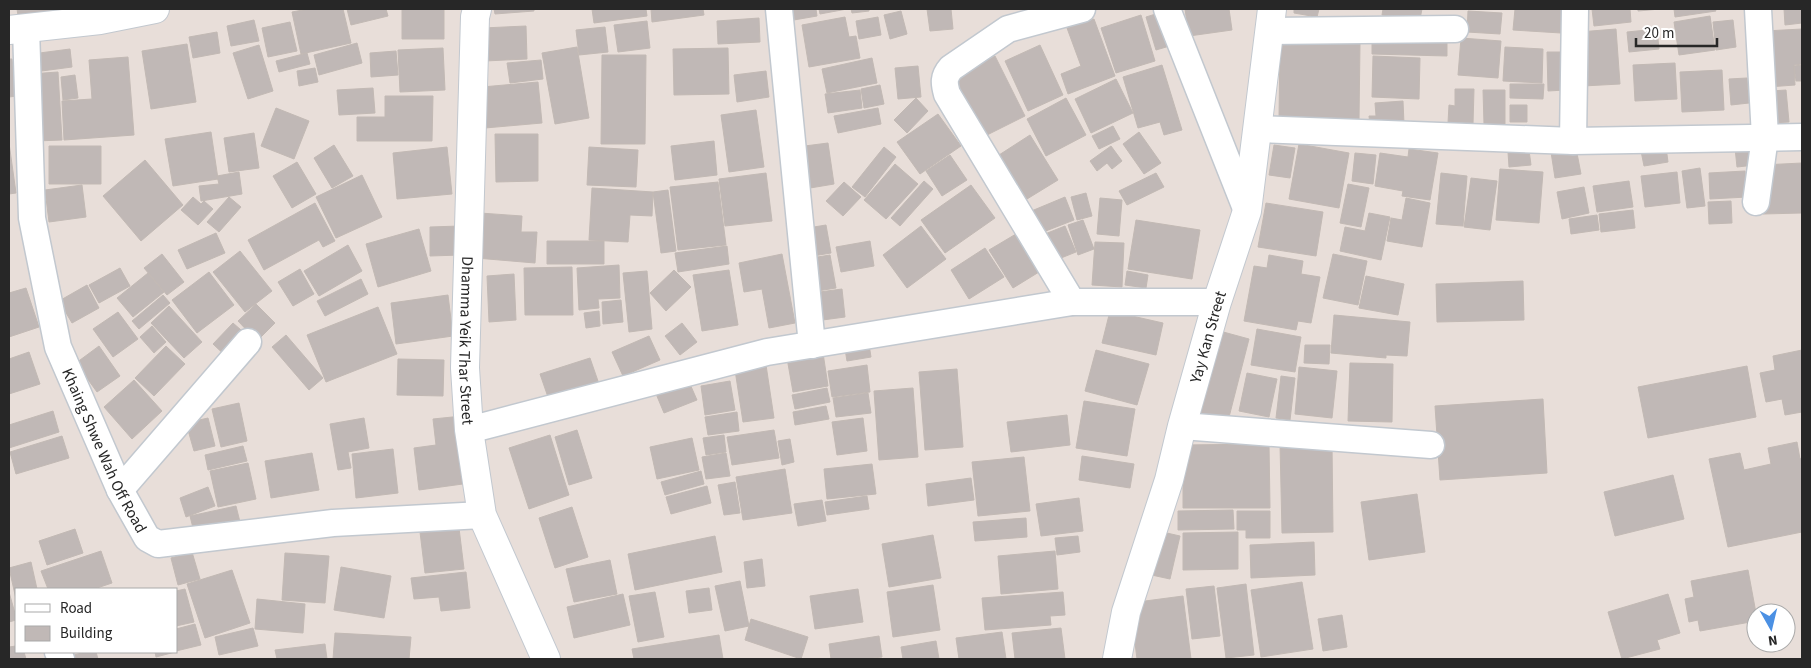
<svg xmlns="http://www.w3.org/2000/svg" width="1811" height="668" viewBox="0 0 1811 668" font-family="'Source Sans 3',sans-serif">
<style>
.building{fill:#c0b8b6;stroke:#c2b9b4}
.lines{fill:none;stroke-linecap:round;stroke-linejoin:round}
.minor-casing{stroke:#c2c8cf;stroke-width:29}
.tertiary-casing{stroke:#c2c8cf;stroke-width:30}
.secondary-casing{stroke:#c2c8cf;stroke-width:30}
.minor{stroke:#fff;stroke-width:26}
.tertiary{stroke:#fff;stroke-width:28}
.secondary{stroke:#fff;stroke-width:28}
.labels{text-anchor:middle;stroke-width:4.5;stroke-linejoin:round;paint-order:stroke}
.street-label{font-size:16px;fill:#272727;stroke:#fff}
</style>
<rect width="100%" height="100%" fill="#e8ded9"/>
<path class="building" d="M17 9H52V11L18 15Z
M308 9H343L351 43 301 54 292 12Z
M347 9H386L388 16 351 25Z
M402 9H444V39H402Z
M494 9H534V11L495 14Z
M592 9H646L647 16 594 23Z
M651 9H703L704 15 652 22Z
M786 9H816L817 16 788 21Z
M819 9H847L820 14Z
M851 9H869V11L852 13Z
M927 9H951L953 29 930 31Z
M1185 9H1229L1232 30 1189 36Z
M1294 9H1319L1317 17 1294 13Z
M1383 9H1422L1420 19 1382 15Z
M1515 9H1562L1561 33 1513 30Z
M1592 9H1630L1631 22 1594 26Z
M1638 9H1660L1638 11Z
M1674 9H1715L1716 11 1675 17Z
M1784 9H1802V23L1785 25Z
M901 11 907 34 890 39 884 15Z
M1468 11 1502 13 1500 34 1467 32Z
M1162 12 1173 45 1156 50 1146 17Z
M1141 15 1155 61 1116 73 1101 28Z
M1710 16 1715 50 1679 55 1674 22Z
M845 17 849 37 856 36 860 58 809 67 802 25Z
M878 17 881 35 859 39 856 21Z
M759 18 760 42 718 44 717 21Z
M1094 19 1115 76 1068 94 1061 74 1081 66 1067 28Z
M254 20 259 41 231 46 227 26Z
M1733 20 1736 47 1716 50 1713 22Z
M647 21 650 48 618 52 614 25Z
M290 22 297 51 268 57 262 28Z
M526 26 527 59 485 61 483 28Z
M605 27 608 52 579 55 576 30Z
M1616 29 1620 84 1583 86 1579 32Z
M1657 29 1659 49 1629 52 1627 32Z
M1802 29V64L1794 65 1795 85 1768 87 1765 31Z
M217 32 220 53 193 58 189 37Z
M1461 38 1501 41 1498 78 1458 75Z
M1372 39 1447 41V56L1372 54Z
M1280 41 1360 42 1359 120 1279 119Z
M357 43 362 63 319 75 314 55Z
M187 44 196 102 151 109 142 51Z
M259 45 273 91 248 99 233 53Z
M1040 45 1063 95 1028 111 1005 61Z
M577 47 589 118 555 124 542 53Z
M1505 47 1543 49 1542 83 1503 81Z
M443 48 445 90 400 92 398 50Z
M728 48 729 94 674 95 673 49Z
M70 49 72 67 34 72 32 54Z
M396 51 398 75 371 77 370 53Z
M1547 52H1565V90L1548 91Z
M307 53 310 64 279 72 276 61Z
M602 55H646L645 144H601Z
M995 56 1025 116 977 140 948 80Z
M1373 56 1420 58 1419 99 1372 97Z
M128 57 134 135 64 140 62 101 92 99 89 60Z
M872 58 877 83 827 93 822 69Z
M9 59H12L17 96 9 97Z
M541 60 543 79 510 83 507 63Z
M1675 63 1677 99 1635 101 1633 65Z
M1162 65 1182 130 1164 135 1160 122 1138 128 1123 77Z
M1802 65V81H1796L1794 66Z
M918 66 921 97 898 99 895 68Z
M315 68 318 82 299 86 297 71Z
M1722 70 1724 110 1682 112 1680 72Z
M766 71 769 97 737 102 734 75Z
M58 72 62 140 35 141 30 74Z
M75 75 78 98 63 100 61 77Z
M1747 78 1749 103 1731 105 1729 79Z
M1116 79 1133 113 1091 133 1075 99Z
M538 82 542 123 485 128 482 87Z
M1510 84H1544L1543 99 1510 98Z
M880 85 884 104 864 108 861 89Z
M373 88 375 113 339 115 337 90Z
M1455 89H1474L1473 124 1448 123 1449 105 1455 106Z
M860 90 862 108 828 113 825 94Z
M1483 90H1505V125L1484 124Z
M1786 90 1789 122 1773 123 1771 91Z
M385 96H433L432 141H357V117H385Z
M916 98 928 111 907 133 894 120Z
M1066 98 1086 135 1046 156 1027 119Z
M1403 101 1404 124 1370 126 1369 116H1376L1375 103Z
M1510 105H1527V122H1510Z
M276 108 309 121 294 159 261 146Z
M878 108 881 124 838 133 834 116Z
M756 110 764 167 729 172 721 115Z
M938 114 961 146 920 174 897 142Z
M1113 126 1120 139 1099 149 1092 136Z
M211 132 218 179 173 186 165 139Z
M1139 132 1161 163 1144 174 1123 144Z
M254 133 259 168 229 172 224 138Z
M495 134H538V181L496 182Z
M1030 135 1058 180 1027 199 999 155Z
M714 141 717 175 675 180 671 146Z
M9 143 16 193 9 194Z
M828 143 834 184 804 189 797 147Z
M1299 144 1349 153 1339 208 1289 199Z
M334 145 353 176 332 188 314 158Z
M1274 145 1295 148 1290 178 1269 175Z
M49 146H101V184H49Z
M1111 146 1122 161 1112 169 1107 163 1097 171 1090 161Z
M1753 146 1755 165 1737 167 1735 148Z
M447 147 452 194 397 199 393 153Z
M589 147 638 150 636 187 587 185Z
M884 147 896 157 865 197 852 187Z
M1666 147 1668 162 1644 166 1641 151Z
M1576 148 1581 174 1555 178 1551 152Z
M1409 149 1438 153 1430 200 1402 196 1403 191 1375 186 1380 153 1408 157Z
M1529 150 1531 165 1509 167 1508 152Z
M1355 153 1376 155 1373 184 1352 181Z
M950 155 967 180 942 196 926 171Z
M145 160 183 205 141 241 103 196Z
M297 162 316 194 292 208 273 176Z
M1802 163V213L1763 214 1762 165Z
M895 164 918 184 886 219 864 200Z
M1700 168 1705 206 1687 208 1682 171Z
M1500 169 1543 172 1539 223 1496 220Z
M1745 171 1747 197 1710 199 1709 173Z
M239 172 242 194 201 201 199 186 219 184 217 176Z
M1677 172 1680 203 1645 207 1641 176Z
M766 173 772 221 725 226 719 179Z
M1156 173 1164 187 1127 205 1119 191Z
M1441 173 1467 176 1463 226 1436 224Z
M362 175 382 217 336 238 316 197Z
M1471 178 1497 181 1490 230 1464 227Z
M924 181 933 189 900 226 891 218Z
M1629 181 1633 207 1597 212 1593 186Z
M718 182 726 245 678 250 670 187Z
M844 182 861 197 843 216 826 201Z
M1348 184 1369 188 1361 227 1340 223Z
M82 185 86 217 49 222 45 190Z
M971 185 995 218 945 253 921 220Z
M1584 187 1589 213 1562 219 1557 192Z
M592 188 653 192 652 216 630 215 628 242 589 240Z
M668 190 676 251 661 253 653 192Z
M1086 193 1092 216 1077 220 1071 197Z
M193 197 201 204 204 201 213 209 198 225 181 210Z
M229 197 241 207 219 232 207 222Z
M1065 197 1074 220 1038 234 1029 212Z
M1100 198 1122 200 1119 236 1097 234Z
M1406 198 1430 203 1422 247 1387 241 1391 218 1402 220Z
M1731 201 1732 223 1709 224 1708 202Z
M315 203 335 241 323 247 319 240 264 270 248 240Z
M1266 203 1323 212 1316 256 1258 247Z
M1633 210 1635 228 1601 232 1599 214Z
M480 213 522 216 521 232H537L535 263 476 258Z
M1369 213 1390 217 1381 260 1340 251 1345 227 1365 231Z
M1597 215 1599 230 1571 234 1569 219Z
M1083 220 1094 249 1078 255 1068 225Z
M1136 220 1200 230 1192 279 1128 269Z
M826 225 831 253 807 257 802 229Z
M460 226V255L430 256V227Z
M921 226 946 259 907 288 883 255Z
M1065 226 1076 252 1051 262 1040 236Z
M419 229 431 271 378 287 366 244Z
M216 233 225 253 187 269 178 250Z
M1016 234 1039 272 1013 288 989 250Z
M547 241H604V264H547Z
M870 241 874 266 841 272 836 247Z
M1095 242 1124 243 1122 287 1092 285Z
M348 245 362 271 319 296 304 271Z
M727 246 729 264 678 272 675 253Z
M985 248 1004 277 969 299 951 270Z
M240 251 272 291 245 312 213 272Z
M162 254 184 282 167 295 144 268Z
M782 254 795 323 769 328 762 289 744 292 739 263Z
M1333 254 1367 261 1358 305 1323 298Z
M830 255 836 288 811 292 805 259Z
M1269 255 1303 261 1301 274 1320 277 1311 323 1298 321 1296 330 1244 321 1254 266 1267 268Z
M619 265 620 298 598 299 599 308 579 310 577 268Z
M572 267 573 315H525L524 268Z
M120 268 130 286 99 303 89 285Z
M300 269 314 294 293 306 278 282Z
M674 270 691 287 666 311 650 293Z
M729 270 738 325 702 331 693 275Z
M647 271 652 329 629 332 623 273Z
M1127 271 1148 275 1146 288 1125 285Z
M209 272 234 305 197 333 172 300Z
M148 273 164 292 133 317 117 298Z
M514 274 516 320 489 322 487 276Z
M1366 276 1404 284 1398 315 1359 308Z
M361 279 368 294 325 316 317 301Z
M1523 281 1524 320 1437 322 1436 284Z
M87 285 99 308 72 323 59 301Z
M26 288 39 327 9 337V293Z
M842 289 845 317 815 321 812 293Z
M163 295 170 303 139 329 132 321Z
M448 295 453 336 396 344 391 303Z
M621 300 623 322 603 324 602 302Z
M256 304 275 323 257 341 238 321Z
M169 306 202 342 184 358 151 323Z
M378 307 397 354 326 382 307 335Z
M599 311 600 326 586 328 584 313Z
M1110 311 1163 323 1156 355 1102 343Z
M118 312 138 339 113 357 93 329Z
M1334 315 1410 322 1407 356 1386 355V358L1331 353Z
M233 323 249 337 229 359 213 344Z
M682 323 697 342 680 355 665 336Z
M152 326 166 342 154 353 140 337Z
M1257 329 1301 337 1295 372 1251 365Z
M1216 330 1249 339 1227 425 1194 417Z
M286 335 323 378 309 390 272 347Z
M649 336 660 360 623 376 612 352Z
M868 338 871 357 847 361 844 343Z
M1305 345H1330L1329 364 1304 363Z
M99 346 120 376 97 392 76 363Z
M166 346 185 364 154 396 135 378Z
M1096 350 1149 364 1137 405 1085 391Z
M1802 350V412L1785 415 1782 399 1766 402 1760 373 1775 370 1773 356Z
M29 352 40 384 9 394V359Z
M823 353 828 386 793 392 787 358Z
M590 358 599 384 549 400 540 374Z
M398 359 444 360 443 396 397 395Z
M1350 363 1393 364 1392 422 1348 421Z
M766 365 774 418 743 422 735 370Z
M867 365 870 392 832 397 828 371Z
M1747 366 1756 417 1648 438 1638 387Z
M1299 367 1337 371 1332 418 1295 414Z
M957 369 963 447 925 450 919 372Z
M1247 373 1277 379 1269 417 1239 411Z
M686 375 697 400 664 413 654 389Z
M1281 376 1295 378 1290 420 1276 418Z
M134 380 162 411 132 439 104 407Z
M730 381 735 410 705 415 701 386Z
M827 388 830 402 795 409 792 395Z
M913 388 918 457 879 460 874 391Z
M868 393 871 413 836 417 833 398Z
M1543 399 1547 473 1440 480 1435 406Z
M1084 401 1135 409 1127 456 1076 448Z
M239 403 247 441 221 447 212 409Z
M826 406 829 419 795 425 793 412Z
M53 411 59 432 9 448V425Z
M737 412 739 431 708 435 705 417Z
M1067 415 1070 445 1011 452 1007 422Z
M462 416 470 483 419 490 414 448 436 445 433 419Z
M208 418 215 446 194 451 186 423Z
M364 418 369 448 348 452 351 468 338 470 330 424Z
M863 418 867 451 837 455 832 422Z
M577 430 592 478 569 485 555 437Z
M774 430 779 458 732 465 727 437Z
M550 435 569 495 529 509 509 448Z
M724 435 726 452 706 455 703 438Z
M62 436 69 458 16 474 10 452Z
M692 438 699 470 657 479 650 447Z
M790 439 794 462 782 465 778 441Z
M1797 442 1800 459 1802 458V532L1728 547 1709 459 1740 453 1744 470 1771 464 1768 448Z
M1332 443 1333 532 1282 533 1280 444Z
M1269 444 1270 508H1183V445Z
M243 446 247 461 208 470 205 455Z
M393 449 398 493 356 498 352 454Z
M312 453 319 490 271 498 265 461Z
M726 453 730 476 706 479 702 457Z
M1082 456 1134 464 1130 488 1079 480Z
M1024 457 1030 511 978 516 972 462Z
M248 463 256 499 218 507 210 471Z
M872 464 876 494 827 499 824 469Z
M785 469 792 513 743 520 736 477Z
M701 471 704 484 665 495 661 482Z
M1673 475 1684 519 1615 536 1604 492Z
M971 478 974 500 928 506 926 484Z
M735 482 740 513 724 515 718 485Z
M707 486 711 503 671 514 666 497Z
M208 487 215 506 186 517 180 498Z
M1417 494 1425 552 1369 560 1361 502Z
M867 496 869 509 827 515 825 502Z
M1079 498 1083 531 1041 536 1036 504Z
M822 500 826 521 798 526 794 504Z
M236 506 240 522 194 532 190 516Z
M572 507 588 557 555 568 539 518Z
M1233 510 1234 529 1178 530V511Z
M1237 511H1270V538H1246V530H1237Z
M1026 518 1027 537 975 541 973 522Z
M459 528 464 569 425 573 420 532Z
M75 529 83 553 47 565 39 541Z
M1158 531 1180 536 1170 579 1147 574Z
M1238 532V569L1183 570V533Z
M933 535 941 578 889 587 882 544Z
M715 536 722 572 635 590 628 554Z
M1078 536 1080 552 1057 555 1055 538Z
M1314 542 1315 575 1251 578 1250 545Z
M101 551 112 583 94 589H48L41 571Z
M1055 551 1058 589 1001 594 998 556Z
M192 552 200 579 178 585 171 558Z
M285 553 329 556 325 603 282 600Z
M762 559 765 586 747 588 744 562Z
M610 560 617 594 574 602 566 569Z
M31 562 37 589H16V599L9 568Z
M341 567 391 576 384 618 334 610Z
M232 570 250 623 205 638 187 584Z
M1748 570 1756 613V621L1700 631 1698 620 1689 622 1685 599 1694 597 1691 581Z
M466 572 470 608 441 611 439 597 414 599 411 578Z
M740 581 749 626 725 631 715 586Z
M1302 582 1313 649 1261 657 1251 590Z
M1246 584 1254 655 1226 658 1217 588Z
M933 585 940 630 893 637 887 592Z
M1214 586 1220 636 1192 639 1186 589Z
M709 588 712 610 689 613 686 591Z
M185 589 194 622 176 626V591Z
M858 589 863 622 815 629 810 596Z
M9 592 16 617V620L9 622Z
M655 592 664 637 638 642 629 596Z
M1063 592 1065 615 1050 616 1051 625 985 630 982 598Z
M623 594 630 625 574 638 567 607Z
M1668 594 1680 633 1657 640 1660 649 1622 659 1608 612Z
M1183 596 1191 659H1137L1130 603Z
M257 599 305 604 303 633 255 629Z
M1342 615 1347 647 1323 651 1318 619Z
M751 619 808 637 801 659 745 640Z
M195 624 201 645 176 651V629Z
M253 628 258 646 219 655 215 637Z
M1061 628 1065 659H1015L1012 633Z
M1002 632 1006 659H959L956 638Z
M335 633 411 637 409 659H333Z
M719 635 723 659H634L632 649Z
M879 636 882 657 864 659H831L829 644Z
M936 641 939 659H903L901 647Z
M325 644 327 659H277L275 650Z
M16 646V652H24L26 659H9V647Z
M86 652H96L98 659H67L66 657Z
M155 652H175L156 657Z"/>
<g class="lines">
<g class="minor-casing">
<g id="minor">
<path d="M779 9 812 345"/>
<path d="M1167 9 1247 211"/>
<path id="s1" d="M26 28 32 218 58 347 120 490 147 538 158 544 333 523 482 515"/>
<path d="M1270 31 1455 29"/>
<path d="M1258 129 1573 141 1802 137"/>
<path d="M1573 141 1575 9"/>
<path d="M1756 202 1765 137 1758 9"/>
<path d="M1072 302 947 94C944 83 943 77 951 68L1008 29 1082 9"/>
<path d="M1182 426 1431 445"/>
<path d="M469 430 767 352 1072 302H1217"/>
<path d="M120 490 248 342"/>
<path d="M58 652 61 659"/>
</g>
</g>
<g class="tertiary-casing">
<path id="tertiary" d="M9 30 100 20 155 9"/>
</g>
<g class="secondary-casing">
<g id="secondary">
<path id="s2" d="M477 9 475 17 465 368 469 430 482 515 546 659"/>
<path id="s3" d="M1117 659 1126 612 1169 480 1182 426 1217 302 1247 211 1272 9"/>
</g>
</g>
<use href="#minor" class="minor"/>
<use href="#tertiary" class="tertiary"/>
<use href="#secondary" class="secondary"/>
</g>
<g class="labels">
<g class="street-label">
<text dy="6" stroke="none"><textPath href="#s3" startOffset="335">Yay Kan Street</textPath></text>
<text dy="6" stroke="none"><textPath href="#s2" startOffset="332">Dhamma Yeik Thar Street</textPath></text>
<text dy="6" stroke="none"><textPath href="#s1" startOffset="435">Khaing Shwe Wah Off Road</textPath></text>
</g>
</g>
<rect width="1811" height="668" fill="none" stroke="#272727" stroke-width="20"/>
<rect x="15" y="588" width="162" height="65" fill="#ffffff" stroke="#a9a9a9"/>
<rect x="25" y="604" width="25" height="8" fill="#ffffff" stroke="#a9a9a9"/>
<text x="60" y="613" font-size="15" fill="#272727">Road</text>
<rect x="25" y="626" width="25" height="15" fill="#c0b8b6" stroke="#a9a9a9"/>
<text x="60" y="638" font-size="15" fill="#272727">Building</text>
<g transform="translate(1771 628) rotate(172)"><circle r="24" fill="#ffffff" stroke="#a9a9a9"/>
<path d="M0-4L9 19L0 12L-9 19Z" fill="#4b90e3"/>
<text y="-8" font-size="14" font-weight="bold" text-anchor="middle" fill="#272727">N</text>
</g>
<path d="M1636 38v8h81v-8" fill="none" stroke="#272727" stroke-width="2.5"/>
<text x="1644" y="38" font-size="15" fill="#272727" stroke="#ffffff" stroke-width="4" paint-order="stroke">20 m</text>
</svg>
